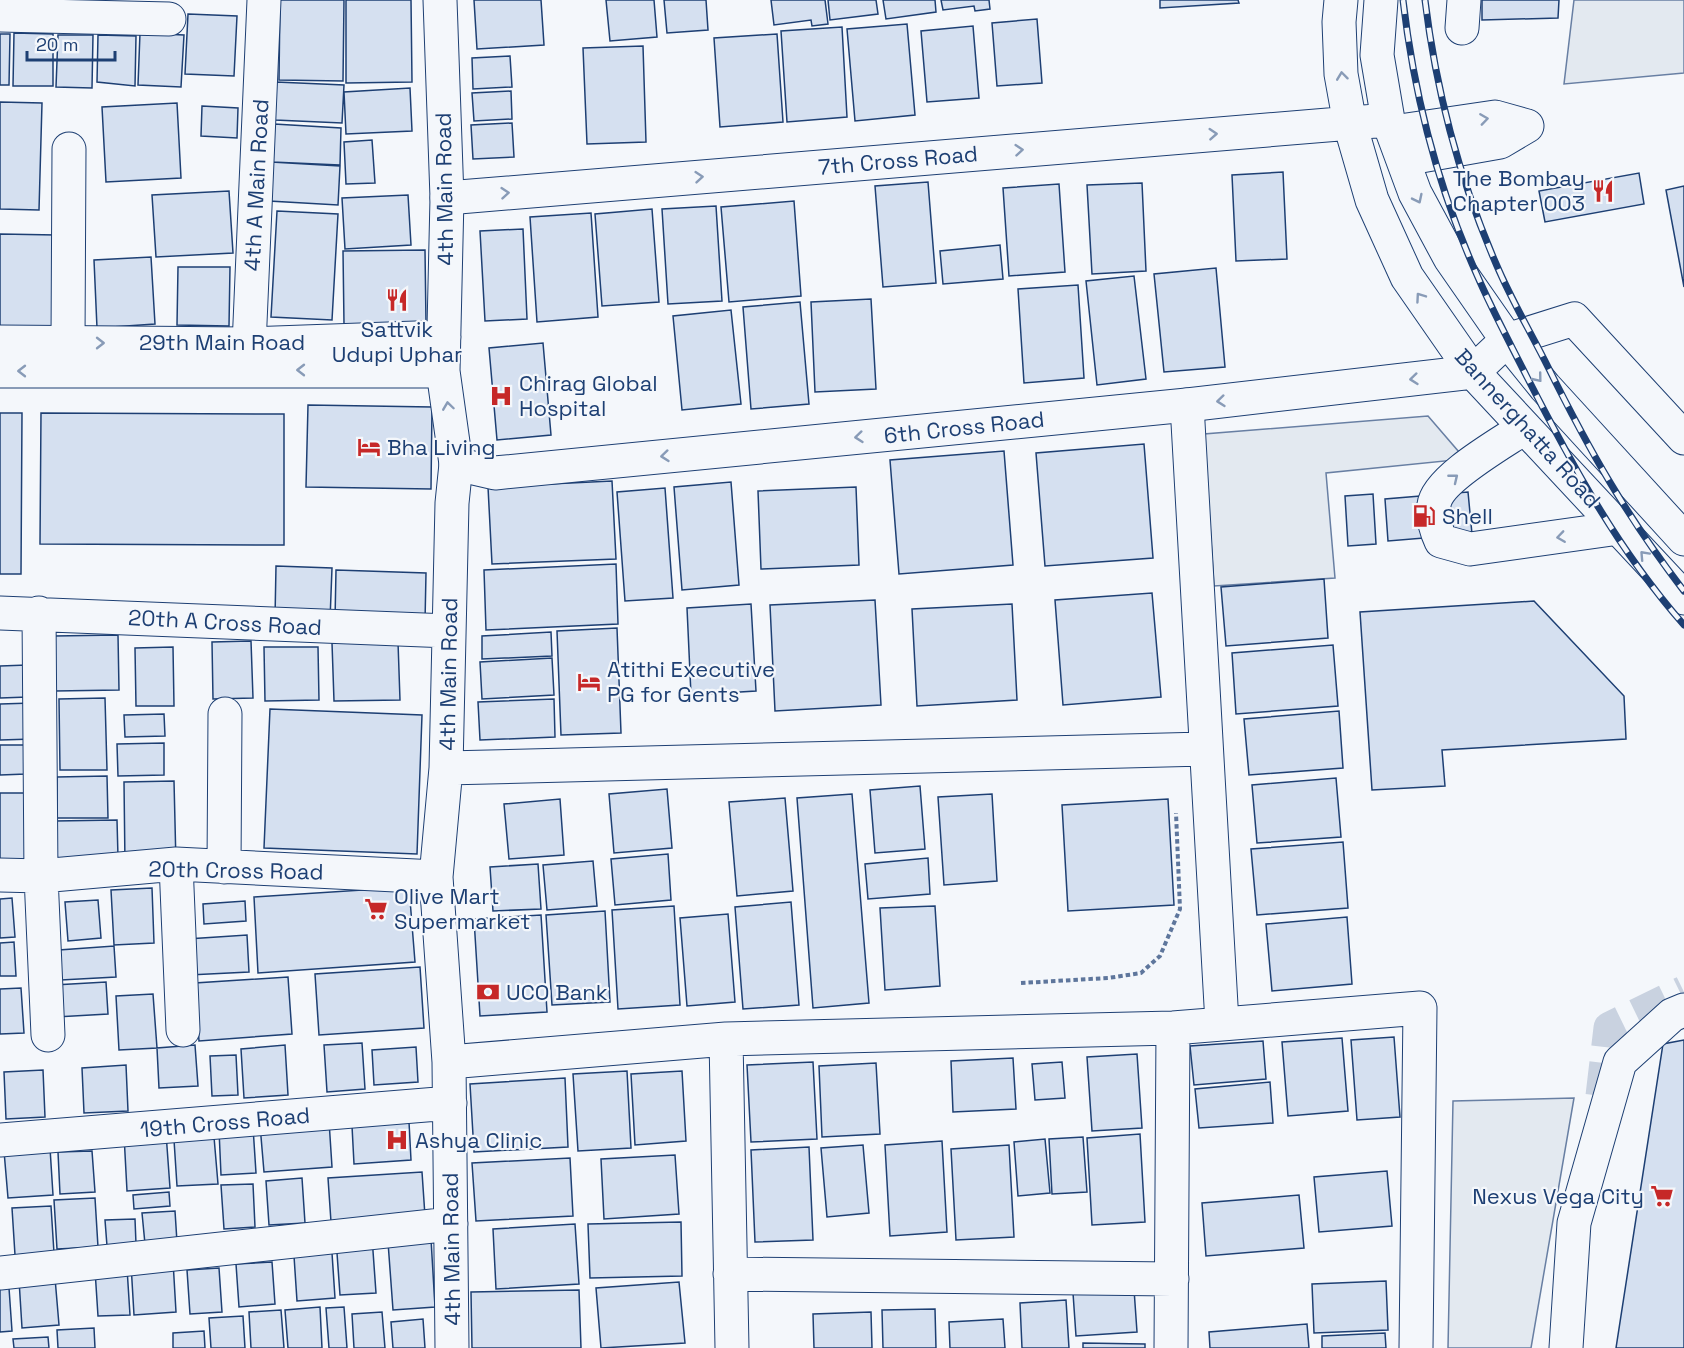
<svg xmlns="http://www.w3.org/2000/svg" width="1684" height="1348" viewBox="0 0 1684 1348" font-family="'Space Grotesk',sans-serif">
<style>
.green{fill:#e3e9f0;stroke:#687fa3;stroke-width:1.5}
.building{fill:#d5e0f0;stroke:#1d3f73;stroke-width:1.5}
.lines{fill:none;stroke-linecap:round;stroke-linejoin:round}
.minor-tunnel{stroke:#c9d2e0;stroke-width:33;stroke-dasharray:33 16;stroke-linecap:butt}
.minor-casing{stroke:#1d3f73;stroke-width:35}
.major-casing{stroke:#1d3f73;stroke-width:35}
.path{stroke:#5e769c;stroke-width:4;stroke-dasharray:4.5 3;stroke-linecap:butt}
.minor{stroke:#f4f7fb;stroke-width:33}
.major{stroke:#f4f7fb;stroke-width:33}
.rail-casing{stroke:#1d3f73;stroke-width:7}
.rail{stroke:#f4f7fb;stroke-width:4.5;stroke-dasharray:14;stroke-linecap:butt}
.oneway{stroke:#889bb7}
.labels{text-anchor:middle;stroke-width:4.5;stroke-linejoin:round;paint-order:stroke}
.street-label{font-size:22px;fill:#1d3f73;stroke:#f4f7fb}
.poi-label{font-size:22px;fill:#1d3f73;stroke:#f4f7fb;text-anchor:start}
</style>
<rect width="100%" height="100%" fill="#f4f7fb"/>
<path class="green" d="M1574 0H1684V73L1564 84Z
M1428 416 1465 459 1326 473 1335 578 1214 586 1204 434Z
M1574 1098 1531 1348H1448L1453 1101Z"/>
<path class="building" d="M280 0H344L343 81 279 80Z
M346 0H411L412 82 346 83Z
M474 0H541L544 45 477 49Z
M606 0H654L657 37 610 41Z
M664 0H706L708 30 667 33Z
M771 0H825L828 24 812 26 811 20 774 25Z
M828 0H876L878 14 830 20Z
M883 0H935L936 12 886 19Z
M941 0H989L990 9 975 11 974 6 943 10Z
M1160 0H1238L1239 3 1160 8Z
M1482 0H1559L1558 18 1482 20Z
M188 14 237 16 234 76 185 74Z
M1037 19 1042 83 997 86 992 23Z
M907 24 915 115 855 121 847 29Z
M973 26 979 98 927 102 921 31Z
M842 27 847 117 787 122 781 31Z
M14 33 53 34V86H13Z
M140 33 184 35 181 87 138 85Z
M0 34H10L9 85H0Z
M777 34 783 122 720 127 714 38Z
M58 35H93L92 88 56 87Z
M98 35 136 36 135 86 97 82Z
M643 46 646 142 587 144 583 48Z
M510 56 512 87 473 89 472 58Z
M276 82 344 85 342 123 275 120Z
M410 88 412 131 346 134 344 92Z
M511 91 512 119 474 121 472 93Z
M0 102 42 103 39 210 0 209Z
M177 103 181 178 106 182 102 107Z
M202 106 238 108 237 138 201 136Z
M512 123 514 157 473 159 471 125Z
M274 124 341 128 340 165 272 162Z
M372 140 375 183 346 184 344 142Z
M271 162 340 166 338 205 269 201Z
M1283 172 1287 259 1236 261 1232 175Z
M1639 173 1644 204 1545 222 1539 191Z
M928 182 936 283 883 287 875 186Z
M1142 183 1146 271 1092 274 1087 185Z
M1059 184 1065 272 1009 276 1003 188Z
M1684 186V287L1666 190Z
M229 191 233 253 156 257 152 195Z
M408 195 411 245 345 249 342 198Z
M794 201 801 296 729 302 721 207Z
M716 206 722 301 668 304 662 209Z
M652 209 659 302 602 306 595 214Z
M277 211 338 214 332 320 271 317Z
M591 213 598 317 537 322 530 217Z
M523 229 527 319 485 321 480 231Z
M0 234 56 235 53 328 0 327Z
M1000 245 1003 279 943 284 940 251Z
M425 250 426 323 344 324 343 251Z
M151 257 155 324 97 328 94 260Z
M178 267H230L229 326 177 325Z
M1216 268 1225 367 1164 372 1154 274Z
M1134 276 1146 379 1097 385 1086 281Z
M1078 285 1084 378 1024 383 1018 289Z
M871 299 876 389 815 392 811 302Z
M800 302 809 404 751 409 743 307Z
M731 310 741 404 682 410 673 316Z
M543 343 551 435 497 440 489 348Z
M308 405 432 407 431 489 306 487Z
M0 413H22L21 574H0Z
M41 413 284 414V545L40 544Z
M1144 444 1153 558 1045 566 1036 453Z
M1004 451 1013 565 899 574 890 460Z
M612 481 616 559 492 564 488 487Z
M731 482 739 585 682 590 674 487Z
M856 487 859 565 761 569 758 491Z
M665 488 673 598 625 601 617 492Z
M1468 492 1472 534 1388 541 1385 499Z
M1373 494 1376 544 1348 546 1345 496Z
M616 564 618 624 486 630 484 570Z
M276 566 332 568 330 620 275 618Z
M336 570 426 573 425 622 335 620Z
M1324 579 1328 638 1226 646 1221 587Z
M1152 593 1161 697 1063 705 1055 600Z
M875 600 881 705 775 711 770 605Z
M1534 601 1624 696 1626 739 1442 750 1445 786 1372 790 1360 612Z
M751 604 756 691 691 695 687 608Z
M1012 604 1017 700 917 706 912 609Z
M617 628 621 733 561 735 557 631Z
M551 632 552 656 482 659V636Z
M118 635 119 690 55 691 54 636Z
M251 641 253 698 213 699 212 642Z
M398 642 400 700 334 701 332 643Z
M1333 645 1338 706 1236 714 1232 653Z
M173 647 174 706H136L135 648Z
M264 647H318L319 700 265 701Z
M552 658 554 695 482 699 480 662Z
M27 665 28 697 0 698V666Z
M105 698 107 770H60L59 699Z
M554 699 555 737 480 740 478 702Z
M32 703 33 739 0 740V704Z
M270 709 422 715 417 854 264 848Z
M1339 711 1343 768 1249 775 1244 719Z
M164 714 165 736 125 737 124 715Z
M164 743V775L118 776 117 744Z
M0 745H26V774L0 775Z
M107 776 108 818H57V777Z
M1336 778 1341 837 1257 843 1252 785Z
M174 781 176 864 125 865 124 782Z
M920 786 925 849 875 853 870 790Z
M667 789 672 848 614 853 609 794Z
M0 793H31L32 860 0 861Z
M852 794 869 1003 813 1008 797 798Z
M992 794 997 881 944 885 938 797Z
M785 798 793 891 737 896 729 802Z
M560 799 564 855 509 859 504 804Z
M1168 799 1174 905 1068 911 1062 805Z
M117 820 118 857 56 859 55 821Z
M1343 842 1348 908 1257 915 1251 849Z
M668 854 671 900 615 905 611 859Z
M928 858 930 894 868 899 865 864Z
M593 861 597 906 547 910 543 865Z
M538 864 541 909 493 911 490 867Z
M409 887 415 962 258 973 254 897Z
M152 888 154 943 114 945 111 890Z
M12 898 15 937 0 938V899Z
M98 900 101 938 68 941 65 902Z
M245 901 246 921 204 924 203 904Z
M791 902 799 1005 743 1009 735 907Z
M674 906 680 1005 618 1009 612 910Z
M935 906 940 986 885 990 880 908Z
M605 911 610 1002 552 1005 546 915Z
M728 914 735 1002 687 1006 680 918Z
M541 915 547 1012 480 1016 474 919Z
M1347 917 1352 984 1272 991 1266 924Z
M247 935 249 972 189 975 187 939Z
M14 942 16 976H0V943Z
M114 946 116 977 61 980 59 950Z
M420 967 424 1028 319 1035 315 974Z
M288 977 292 1034 199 1041 195 983Z
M106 982 108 1014 56 1017 54 985Z
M21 988 24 1033 0 1034V989Z
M153 994 157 1048 119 1050 116 996Z
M1394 1037 1400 1117 1357 1120 1351 1040Z
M1342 1038 1348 1111 1288 1116 1282 1042Z
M1684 1040V1348H1616L1663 1044Z
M1263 1041 1266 1079 1194 1085 1190 1046Z
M362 1043 365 1089 327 1092 324 1045Z
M195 1045 198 1086 159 1088 157 1048Z
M285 1045 288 1095 244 1098 241 1049Z
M416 1047 418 1082 374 1085 372 1050Z
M1137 1054 1142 1128 1092 1131 1087 1057Z
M236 1055 238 1095 212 1096 210 1056Z
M1013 1058 1016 1109 953 1112 951 1061Z
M813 1062 817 1139 751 1142 747 1065Z
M1062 1062 1065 1098 1035 1100 1032 1064Z
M876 1063 880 1134 822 1137 819 1066Z
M126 1065 128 1111 84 1113 82 1068Z
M43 1070 45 1117 6 1119 4 1072Z
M627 1071 631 1148 578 1151 573 1074Z
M682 1071 686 1141 635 1145 631 1074Z
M565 1078 568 1147 474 1152 470 1084Z
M1270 1082 1273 1123 1199 1128 1195 1089Z
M329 1121 332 1167 264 1172 260 1125Z
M409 1122 411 1160 354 1164 352 1126Z
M253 1127 256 1173 221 1175 219 1130Z
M166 1133 170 1188 127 1191 124 1135Z
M1140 1134 1145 1222 1092 1225 1087 1138Z
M214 1137 218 1184 177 1186 174 1140Z
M1083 1137 1087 1192 1052 1194 1049 1139Z
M1045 1139 1050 1193 1018 1196 1014 1142Z
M942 1141 947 1232 890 1236 885 1145Z
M863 1145 869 1213 827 1217 821 1148Z
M1009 1145 1014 1237 956 1240 951 1149Z
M809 1147 813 1240 755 1242 751 1150Z
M50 1148 53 1195 8 1198 4 1151Z
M92 1151 95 1192 60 1194 58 1152Z
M675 1155 679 1214 604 1219 601 1159Z
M570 1158 573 1216 476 1221 472 1163Z
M1387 1171 1392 1226 1319 1232 1314 1177Z
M422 1172 425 1216 331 1222 328 1178Z
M302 1178 305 1223 269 1225 266 1181Z
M253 1184 255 1227 224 1229 221 1185Z
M169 1192 170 1206 134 1209 133 1195Z
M1299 1195 1304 1248 1206 1256 1202 1203Z
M95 1198 98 1247 57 1249 54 1200Z
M51 1206 54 1253 15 1255 12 1208Z
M175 1211 177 1242 145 1244 142 1213Z
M135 1219 136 1244 107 1246 105 1220Z
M681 1222 682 1276 590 1278 588 1224Z
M575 1224 579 1284 496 1289 493 1229Z
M372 1237 376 1293 340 1295 336 1239Z
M431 1239 435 1307 393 1310 388 1242Z
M332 1253 335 1298 297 1301 294 1256Z
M173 1261 176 1312 134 1315 131 1264Z
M272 1262 275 1304 239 1307 236 1264Z
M127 1268 130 1315 98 1316 95 1270Z
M219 1268 222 1312 190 1314 187 1270Z
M55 1278 59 1325 22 1328 19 1280Z
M1386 1281 1388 1330 1314 1333 1312 1284Z
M679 1282 685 1343 601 1348 596 1288Z
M9 1288 12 1331 0 1332V1289Z
M1134 1289 1137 1332 1076 1336 1073 1293Z
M579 1290 581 1348H472L471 1292Z
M1066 1300 1069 1348H1022L1020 1303Z
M320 1307 322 1348H288L285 1310Z
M344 1307 347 1348H329L326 1308Z
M935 1309 936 1348H883L882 1310Z
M281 1310 284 1348H251L249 1312Z
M382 1312 385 1348H354L352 1314Z
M871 1312 872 1348H814L813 1314Z
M243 1316 245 1348H211L209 1318Z
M423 1319 425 1348H393L391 1322Z
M1003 1319 1005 1348H950L949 1322Z
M1307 1324 1309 1348H1210L1209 1332Z
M94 1328 95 1348H58L57 1330Z
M204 1331 205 1348H173V1333Z
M1385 1333 1386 1348H1322V1336Z
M48 1337 49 1348H14L13 1339Z
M1083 1343 1145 1344V1348H1083Z"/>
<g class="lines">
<path class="minor-tunnel" d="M1602 1096 1610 1028 1684 992"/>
<g class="minor-casing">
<path id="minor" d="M440 0 447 198
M0 15 169 19
M1462 28 1464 0
M1393 132 1495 117 1527 126
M1404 159 1500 142 1527 126
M1507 340 1574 319 1684 438
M68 343 69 149
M248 369 264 0
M1187 405 1222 1023
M1524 428C1502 443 1437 479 1434 505 1432 518 1436 530 1441 541L1470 549 1619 528
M0 613 449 631
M39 613 41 876 48 1035
M446 768 1205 749
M176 864 183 1030
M224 867 225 714
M0 875 41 876 176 864 436 877
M726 1039 732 1348
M449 1062 726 1039 1173 1028 1420 1008 1416 1348
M0 1140 450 1103
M0 1273 451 1224
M730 1274 1172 1279
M452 1348 449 1062 436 877 446 768 452 503 456 464
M1171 1348 1173 1028
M1566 1348 1574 1223 1620 1062 1672 1015 1684 1010"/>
</g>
<g class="major-casing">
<path id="major" d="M1341 0 1339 22 1341 74 1350 124 1372 200 1407 277 1473 372 1684 598
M1381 0 1377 55 1388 120 1415 193 1450 258 1507 340 1545 387 1684 539
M1388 120 447 198 443 371 456 464 495 473 1187 405 1473 372 1507 340
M0 342 249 344 444 337
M0 371H443"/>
</g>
<path class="path" d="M1021 983 1108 978 1141 973 1160 956 1180 909 1176 813"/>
<use href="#minor" class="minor"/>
<use href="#major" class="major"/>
<g class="rail-casing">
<path id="rail" d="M1403 0C1414 95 1438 188 1477 275 1492 310 1510 343 1527 377 1572 465 1618 550 1684 625
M1425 0C1436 91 1460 181 1497 266 1512 301 1531 333 1548 367 1589 450 1627 517 1684 591"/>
</g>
<use href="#rail" class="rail"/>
</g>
<defs><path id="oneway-chevron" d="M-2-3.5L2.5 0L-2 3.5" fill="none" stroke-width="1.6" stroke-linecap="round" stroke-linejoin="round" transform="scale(1.5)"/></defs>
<g class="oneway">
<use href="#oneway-chevron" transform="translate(1342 76) rotate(-97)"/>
<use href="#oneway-chevron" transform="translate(1484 119) rotate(-8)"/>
<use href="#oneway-chevron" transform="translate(1213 134) rotate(-4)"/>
<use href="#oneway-chevron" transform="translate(1019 150) rotate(-5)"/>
<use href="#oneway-chevron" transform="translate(699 177) rotate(-5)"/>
<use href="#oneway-chevron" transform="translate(505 193) rotate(-5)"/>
<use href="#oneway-chevron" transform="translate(1418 199) rotate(64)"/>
<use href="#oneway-chevron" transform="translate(1420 297) rotate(-125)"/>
<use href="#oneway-chevron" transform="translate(100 343)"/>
<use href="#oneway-chevron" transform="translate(301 370) rotate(-180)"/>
<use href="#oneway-chevron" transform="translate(22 371) rotate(180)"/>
<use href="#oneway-chevron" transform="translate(1538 378) rotate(51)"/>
<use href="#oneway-chevron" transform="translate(1414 379) rotate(174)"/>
<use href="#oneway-chevron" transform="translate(1221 401) rotate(174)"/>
<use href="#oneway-chevron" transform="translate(448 406) rotate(-98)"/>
<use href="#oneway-chevron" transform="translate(859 437) rotate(174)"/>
<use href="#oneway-chevron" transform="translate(665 456) rotate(174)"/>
<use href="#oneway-chevron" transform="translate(1454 478) rotate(-39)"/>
<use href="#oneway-chevron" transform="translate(1561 537) rotate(172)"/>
<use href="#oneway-chevron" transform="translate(1644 555) rotate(-133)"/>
</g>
<defs>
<g id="restaurant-bare" transform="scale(1.8)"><path d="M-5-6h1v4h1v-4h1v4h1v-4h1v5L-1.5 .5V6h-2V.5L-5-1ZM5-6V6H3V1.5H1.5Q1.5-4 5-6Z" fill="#c62828" stroke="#f4f7fb" stroke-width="2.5" paint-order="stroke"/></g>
<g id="hospital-bare" transform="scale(1.8)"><path d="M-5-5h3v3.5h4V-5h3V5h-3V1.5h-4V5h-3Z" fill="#c62828" stroke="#f4f7fb" stroke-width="2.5" paint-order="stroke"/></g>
<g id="hotel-bare" transform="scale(1.8)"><path d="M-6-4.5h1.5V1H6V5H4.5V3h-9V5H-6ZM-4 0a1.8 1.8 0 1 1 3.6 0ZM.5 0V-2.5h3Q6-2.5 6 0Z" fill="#c62828" stroke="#f4f7fb" stroke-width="2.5" paint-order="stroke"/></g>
<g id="fuel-bare" transform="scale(1.8)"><path d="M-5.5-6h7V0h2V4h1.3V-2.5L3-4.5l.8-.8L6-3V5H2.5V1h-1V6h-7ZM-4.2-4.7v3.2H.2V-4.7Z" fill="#c62828" stroke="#f4f7fb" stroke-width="2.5" paint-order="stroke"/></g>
<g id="supermarket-bare" transform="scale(1.8)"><path d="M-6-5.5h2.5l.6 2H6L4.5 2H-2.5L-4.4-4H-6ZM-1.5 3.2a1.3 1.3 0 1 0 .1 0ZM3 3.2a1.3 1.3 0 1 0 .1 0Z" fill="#c62828" stroke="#f4f7fb" stroke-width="2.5" paint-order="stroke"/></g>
<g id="bank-bare" transform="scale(1.8)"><path d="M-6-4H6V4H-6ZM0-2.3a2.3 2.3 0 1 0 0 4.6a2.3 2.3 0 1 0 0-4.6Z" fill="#c62828" stroke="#f4f7fb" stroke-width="2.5" paint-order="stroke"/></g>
</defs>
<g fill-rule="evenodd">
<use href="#restaurant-bare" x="1603" y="191"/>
<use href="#restaurant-bare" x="397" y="300"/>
<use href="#hospital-bare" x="501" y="396"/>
<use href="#hotel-bare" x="369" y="447"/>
<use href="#fuel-bare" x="1424" y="516"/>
<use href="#hotel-bare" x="589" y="682"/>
<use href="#supermarket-bare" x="376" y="909"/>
<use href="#bank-bare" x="488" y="992"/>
<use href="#hospital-bare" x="397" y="1140"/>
<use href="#supermarket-bare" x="1662" y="1196"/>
</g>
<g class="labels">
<g class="street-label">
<text transform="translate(898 160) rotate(-5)" y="8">7th Cross Road</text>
<text transform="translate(256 185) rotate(-87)" y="8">4th A Main Road</text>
<text transform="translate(444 189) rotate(-91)" y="8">4th Main Road</text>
<text x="222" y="350">29th Main Road</text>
<text transform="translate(964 427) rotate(-6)" y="8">6th Cross Road</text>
<text transform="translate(1528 428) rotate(48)" y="8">Bannerghatta Road</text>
<text transform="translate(225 622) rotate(3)" y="8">20th A Cross Road</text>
<text transform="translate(448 674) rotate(-89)" y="8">4th Main Road</text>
<text transform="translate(236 870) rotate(1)" y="8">20th Cross Road</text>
<text transform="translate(225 1122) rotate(-5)" y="8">19th Cross Road</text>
<text transform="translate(451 1249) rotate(-91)" y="8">4th Main Road</text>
</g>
<g class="poi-label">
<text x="1585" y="186" text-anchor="end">The Bombay<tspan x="1585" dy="25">Chapter 003</tspan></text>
<text x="397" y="337" text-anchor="middle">Sattvik<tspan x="397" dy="25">Udupi Uphar</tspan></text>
<text x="519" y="391">Chirag Global<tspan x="519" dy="25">Hospital</tspan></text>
<text x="387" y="455">Bha Living</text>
<text x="1442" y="524">Shell</text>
<text x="607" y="677">Atithi Executive<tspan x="607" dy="25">PG for Gents</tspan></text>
<text x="394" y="904">Olive Mart<tspan x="394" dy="25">Supermarket</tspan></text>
<text x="506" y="1000">UCO Bank</text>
<text x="415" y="1148">Ashya Clinic</text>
<text x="1644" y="1204" text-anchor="end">Nexus Vega City</text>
</g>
</g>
<path d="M27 51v9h88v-9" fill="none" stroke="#1d3f73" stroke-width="3"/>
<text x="36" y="51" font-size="18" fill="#1d3f73" stroke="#f4f7fb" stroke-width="4.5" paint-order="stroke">20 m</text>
</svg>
